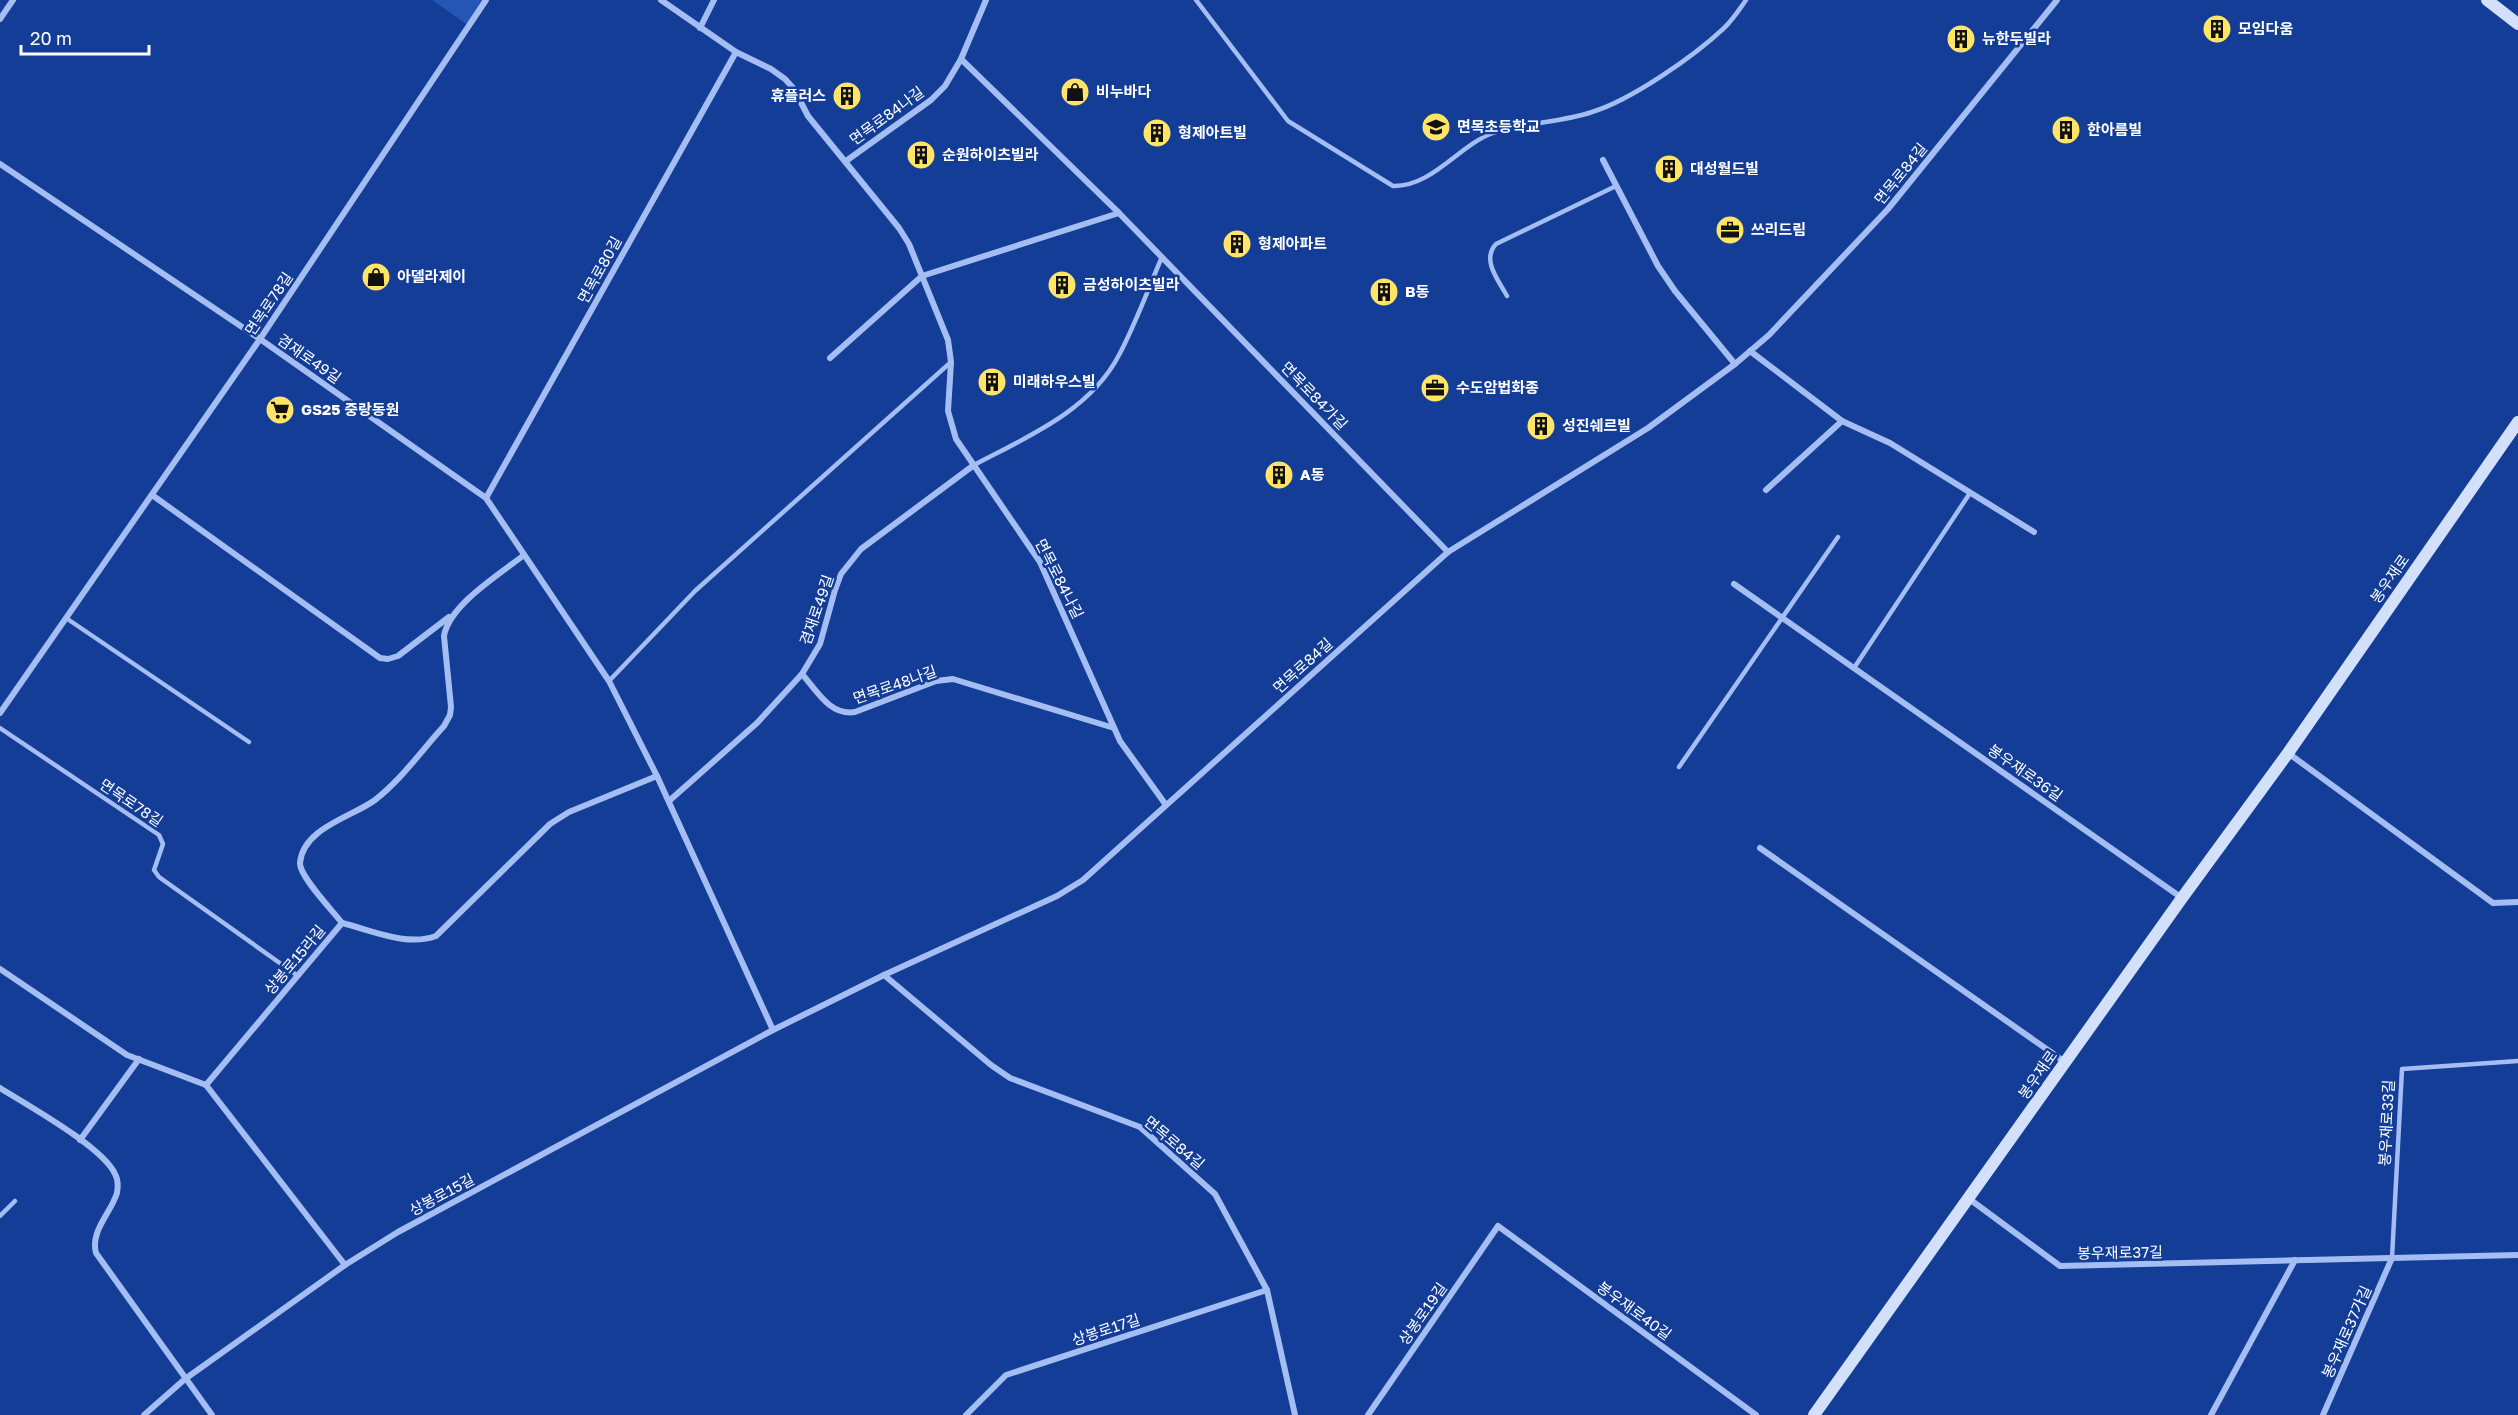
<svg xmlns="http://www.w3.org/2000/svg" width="2518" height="1415" viewBox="0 0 2518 1415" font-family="'Golos Text','Noto Sans KR',sans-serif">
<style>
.green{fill:#2656b5}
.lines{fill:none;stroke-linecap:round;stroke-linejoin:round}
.lane{stroke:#a4bef3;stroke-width:4.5}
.street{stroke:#a4bef3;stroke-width:6}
.secondary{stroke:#d3e0fc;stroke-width:12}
.labels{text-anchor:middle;stroke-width:5;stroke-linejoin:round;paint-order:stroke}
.poi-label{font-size:15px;font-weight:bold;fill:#fff;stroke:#133d96;text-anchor:start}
.street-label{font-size:15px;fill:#fff;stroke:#133d96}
</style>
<rect width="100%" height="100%" fill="#133d96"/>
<polygon class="green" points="432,0 486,0 469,26"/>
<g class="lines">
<g class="lane">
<path d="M1196,0L1288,121L1393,186C1432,187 1459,145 1493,133C1525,122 1560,123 1592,112C1631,100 1693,57 1723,29C1732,21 1739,10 1746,0"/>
<path d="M1507,296C1499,281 1481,260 1496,244L1616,186"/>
<path d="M974,465C1027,437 1090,411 1119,355C1136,323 1148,289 1162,257"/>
<polyline points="66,618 249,742"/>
<polyline points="1854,668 1970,493"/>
<polyline points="609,681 695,591 951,362"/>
<polyline points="0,728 159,835 163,844 154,870 159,877 298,976"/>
<polyline points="1679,767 1838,537"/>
<polyline points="0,1216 15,1201"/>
<polyline points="2392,1258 2402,1069 2518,1061"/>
</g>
<g class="street">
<polyline points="661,0 736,52 771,69 785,79 794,89 808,116 899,228 909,244 948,340 951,362 948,411 956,439 1040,562 1120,741 1166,805"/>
<polyline points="986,0 961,59 1119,213 1448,552"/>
<polyline points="0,19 13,0"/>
<polyline points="700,28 714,0"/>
<polyline points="1603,160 1658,266 1675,291 1735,364"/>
<polyline points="846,161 931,100 945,86 961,59"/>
<polyline points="0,164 260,339 486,498 609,681 657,776 773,1030"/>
<polyline points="1750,351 1842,421 1766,490"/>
<polyline points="830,358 922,276 1119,213"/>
<polyline points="1842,421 1890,443 2034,532"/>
<polyline points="152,495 380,658 388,659 398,656 449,617"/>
<polyline points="486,498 736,52"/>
<polyline points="1734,584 2182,898"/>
<path d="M802,674C817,691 830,716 855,712L936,681L953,679L1114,728"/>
<polyline points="0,713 260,339 486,0"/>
<polyline points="2288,753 2493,903 2518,902"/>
<polyline points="669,801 757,723 802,674 820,644 835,590 841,574 861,549 974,465"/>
<polyline points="1760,848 2065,1062"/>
<path d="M342,923C333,911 299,876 300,863C303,828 352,817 375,800C401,780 422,750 444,726L450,715L451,707L444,636C449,605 500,574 524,555"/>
<polyline points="0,969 127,1055 206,1085"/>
<polyline points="884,975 991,1065 1010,1078 1140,1127 1215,1194 1267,1290 1295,1415"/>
<path d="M206,1085L342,923C371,930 407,947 436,936L550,824L569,812L657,776"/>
<polyline points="206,1085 345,1265"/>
<path d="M0,1088C27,1105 103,1147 115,1174C118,1179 118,1187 117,1193C111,1213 90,1231 96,1253L212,1415"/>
<polyline points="80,1140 139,1059"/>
<polyline points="1968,1198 2060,1266 2518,1255"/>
<polyline points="144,1415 185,1379 345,1265 398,1232 773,1030 884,975 1057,896 1083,880 1448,552 1648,428 1735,364 1769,335 1888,209 2057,0"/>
<polyline points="966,1415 1006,1375 1267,1290"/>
<polyline points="1368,1415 1498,1226 1756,1415"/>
<polyline points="2211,1415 2295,1260"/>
<polyline points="2323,1415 2392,1258"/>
</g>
<g class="secondary">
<polyline points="2487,0 2518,24"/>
<polyline points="1814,1415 2182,898 2288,753 2518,422"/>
</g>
</g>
<defs>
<g id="building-disc" transform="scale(1.5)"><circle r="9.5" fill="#ffe465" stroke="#133d96"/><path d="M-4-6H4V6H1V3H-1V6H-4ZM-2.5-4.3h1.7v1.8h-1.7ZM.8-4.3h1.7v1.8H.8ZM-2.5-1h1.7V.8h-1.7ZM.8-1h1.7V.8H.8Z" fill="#111"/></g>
<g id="shop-disc" transform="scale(1.5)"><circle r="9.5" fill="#ffe465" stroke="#133d96"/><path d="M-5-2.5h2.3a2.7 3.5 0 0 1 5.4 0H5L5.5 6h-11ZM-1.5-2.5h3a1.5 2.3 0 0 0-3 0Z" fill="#111"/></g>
<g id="school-disc" transform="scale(1.5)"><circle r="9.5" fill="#ffe465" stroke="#133d96"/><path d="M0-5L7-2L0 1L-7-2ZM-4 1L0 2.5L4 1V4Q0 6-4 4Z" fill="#111"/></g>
<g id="office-disc" transform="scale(1.5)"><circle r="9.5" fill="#ffe465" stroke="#133d96"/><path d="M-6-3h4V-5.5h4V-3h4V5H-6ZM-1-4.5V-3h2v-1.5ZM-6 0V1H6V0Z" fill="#111"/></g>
<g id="supermarket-disc" transform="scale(1.5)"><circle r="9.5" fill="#ffe465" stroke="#133d96"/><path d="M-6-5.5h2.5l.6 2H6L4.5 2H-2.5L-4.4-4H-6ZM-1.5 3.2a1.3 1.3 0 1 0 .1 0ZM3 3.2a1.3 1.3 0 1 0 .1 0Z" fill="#111"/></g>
</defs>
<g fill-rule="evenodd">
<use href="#building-disc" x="2217" y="29"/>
<use href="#building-disc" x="1961" y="39"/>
<use href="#shop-disc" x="1075" y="92"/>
<use href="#building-disc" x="847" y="96"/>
<use href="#school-disc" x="1436" y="127"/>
<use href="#building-disc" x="2066" y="130"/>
<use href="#building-disc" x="1157" y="133"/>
<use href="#building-disc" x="921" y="155"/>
<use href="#building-disc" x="1669" y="169"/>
<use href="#office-disc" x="1730" y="230"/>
<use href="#building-disc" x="1237" y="244"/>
<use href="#shop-disc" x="376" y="277"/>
<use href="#building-disc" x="1062" y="285"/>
<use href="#building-disc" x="1384" y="292"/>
<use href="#building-disc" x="992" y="382"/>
<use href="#office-disc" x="1435" y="388"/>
<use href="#supermarket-disc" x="280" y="410"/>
<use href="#building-disc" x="1541" y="426"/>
<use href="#building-disc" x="1279" y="475"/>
</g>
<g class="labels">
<g class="poi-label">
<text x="2238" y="34">모임다움</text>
<text x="1982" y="44">뉴한두빌라</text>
<text x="1096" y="97">비누바다</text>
<text x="826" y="101" text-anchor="end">휴플러스</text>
<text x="1457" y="132">면목초등학교</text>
<text x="2087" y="135">한아름빌</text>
<text x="1178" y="138">형제아트빌</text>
<text x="942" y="160">순원하이츠빌라</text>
<text x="1690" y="174">대성월드빌</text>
<text x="1751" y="235">쓰리드림</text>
<text x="1258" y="249">형제아파트</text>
<text x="397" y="282">아델라제이</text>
<text x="1083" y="290">금성하이츠빌라</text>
<text x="1405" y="297">B동</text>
<text x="1013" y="387">미래하우스빌</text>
<text x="1456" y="393">수도암법화종</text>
<text x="301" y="415">GS25 중랑동원</text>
<text x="1562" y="431">성진쉐르빌</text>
<text x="1300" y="480">A동</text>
</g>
<g class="street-label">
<text transform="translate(887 116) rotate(-36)" y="5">면목로84나길</text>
<text transform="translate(1901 174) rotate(-51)" y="5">면목로84길</text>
<text transform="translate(600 270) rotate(-61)" y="5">면목로80길</text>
<text transform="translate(269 304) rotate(-56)" y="5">면목로78길</text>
<text transform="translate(309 359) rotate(35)" y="5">겸재로49길</text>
<text transform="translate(1314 396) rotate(46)" y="5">면목로84가길</text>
<text transform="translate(1059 579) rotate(63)" y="5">면목로84나길</text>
<text transform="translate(2390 579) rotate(-55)" y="5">봉우재로</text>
<text transform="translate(817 610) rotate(-71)" y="5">겸재로49길</text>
<text transform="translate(1303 666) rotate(-42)" y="5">면목로84길</text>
<text transform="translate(895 685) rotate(-19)" y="5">면목로48나길</text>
<text transform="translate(2025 773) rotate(35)" y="5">봉우재로36길</text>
<text transform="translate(131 803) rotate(34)" y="5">면목로78길</text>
<text transform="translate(295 960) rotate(-50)" y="5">상봉로15라길</text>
<text transform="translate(2038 1075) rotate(-55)" y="5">봉우재로</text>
<text transform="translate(2387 1123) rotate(-87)" y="5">봉우재로33길</text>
<text transform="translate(1174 1143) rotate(40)" y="5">면목로84길</text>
<text transform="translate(442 1195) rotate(-28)" y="5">상봉로15길</text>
<text transform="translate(2120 1253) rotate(-1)" y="5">봉우재로37길</text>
<text transform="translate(1634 1311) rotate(36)" y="5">봉우재로40길</text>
<text transform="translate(1423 1314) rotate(-55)" y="5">상봉로19길</text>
<text transform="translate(1106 1330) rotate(-18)" y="5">상봉로17길</text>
<text transform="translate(2347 1332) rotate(-66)" y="5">봉우재로37가길</text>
</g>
</g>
<path d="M21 45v9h128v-9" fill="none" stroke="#ffffff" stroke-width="3"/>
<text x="30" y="45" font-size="18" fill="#ffffff" stroke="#133d96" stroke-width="4.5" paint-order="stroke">20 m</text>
</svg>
